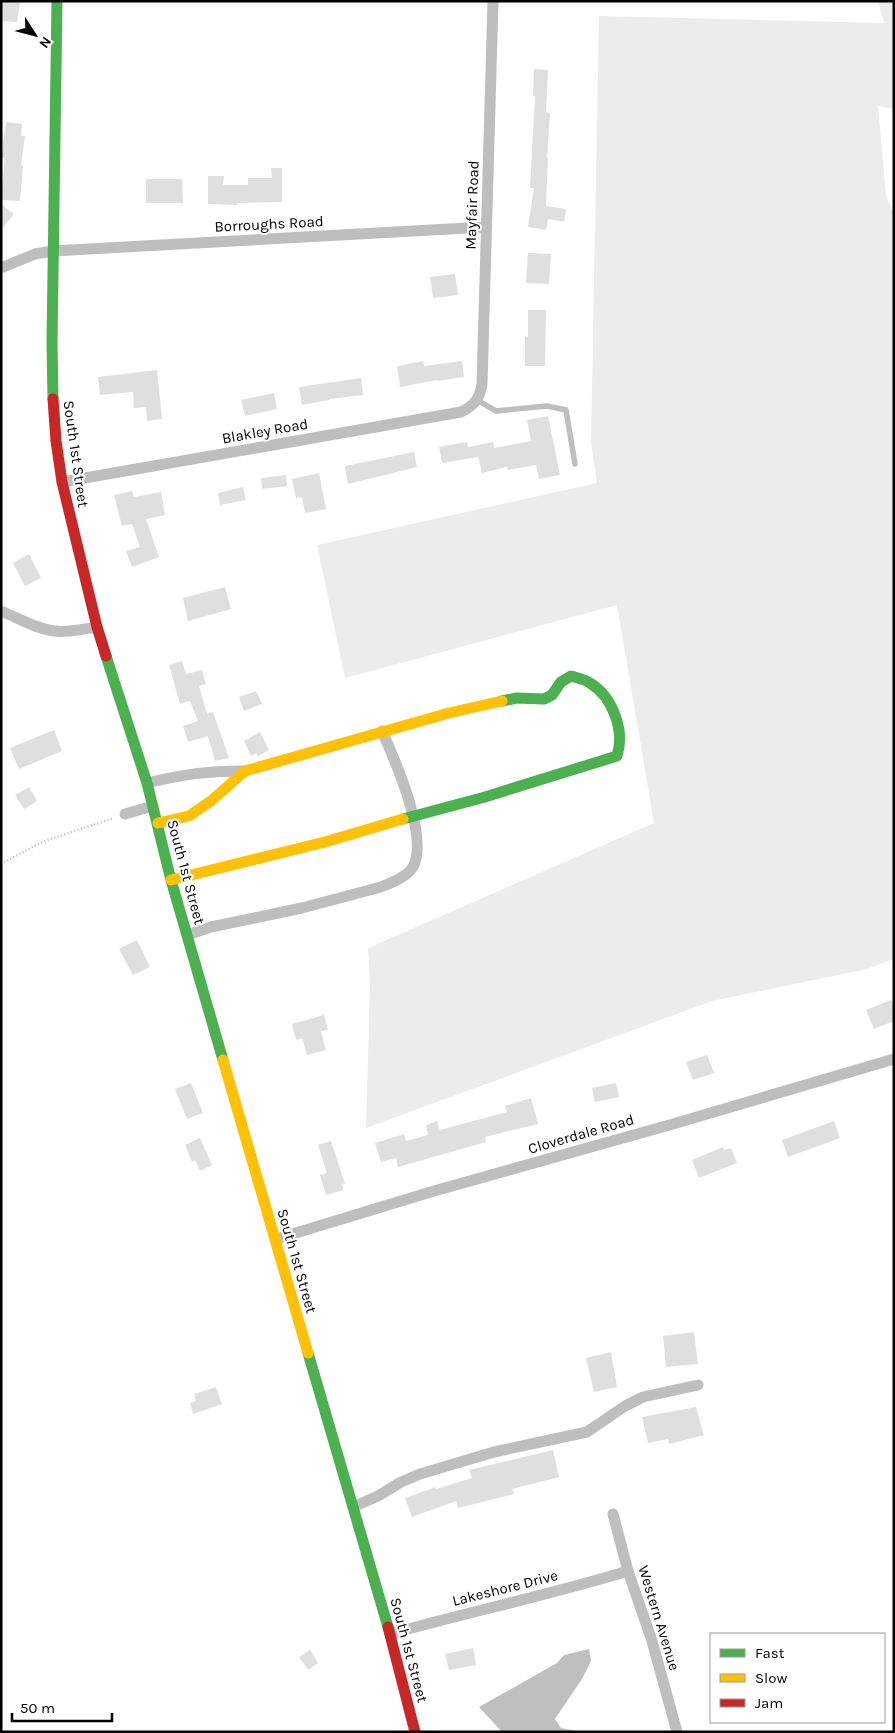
<svg xmlns="http://www.w3.org/2000/svg" width="895" height="1733" viewBox="0 0 895 1733" font-family="Karla,sans-serif">
<style>
.green{fill:#ececec}
.water{fill:#bfbfbf}
.building{fill:#dfdfdf}
.lines{fill:none;stroke-linecap:round;stroke-linejoin:round}
.path{stroke:#b9b9b9;stroke-width:2.5;stroke-dasharray:1 2.5;stroke-linecap:butt}
.lane{stroke:#bebebe;stroke-width:5.5}
.street{stroke:#bebebe;stroke-width:11}
.fast{stroke:#4caf50;stroke-width:11}
.slow{stroke:#ffc107;stroke-width:11}
.jam{stroke:#c62828;stroke-width:11}
.labels{text-anchor:middle;stroke-width:4;stroke-linejoin:round;paint-order:stroke}
.street-label{font-size:15px;fill:#000;stroke:#fff}
</style>
<rect width="100%" height="100%" fill="#fff"/>
<polygon class="green" points="878,1 894,1 894,109 878,106 886,196 894,214 894,959 867,969 712,1001 366,1128 370,985 368,948 654,823 617,605 345,678 317,545 597,483 591,441 599,16 884,23"/>
<polygon class="water" points="589,1649 591,1661 582,1679 555,1719 561,1728 572,1730 574,1732 502,1732 479,1707 557,1663 564,1655"/>
<g class="building">
<polygon points="1,1 20,2 17,22 1,21"/>
<polygon points="534,69 548,70 546,112 550,113 547,158 548,158 546,206 566,209 564,222 548,219 546,230 528,227 534,188 530,188 535,96 533,96"/>
<polygon points="6,122 22,124 21,136 25,136 21,165 23,165 20,201 1,200 5,158 1,158"/>
<polygon points="271,168 282,168 282,202 237,203 237,205 208,204 208,176 224,176 223,185 248,185 248,178 272,178"/>
<polygon points="146,179 182,179 183,203 146,203"/>
<polygon points="1,204 14,214 1,230"/>
<polygon points="528,253 551,254 549,284 526,283"/>
<polygon points="455,274 458,295 433,298 430,277"/>
<polygon points="528,310 546,310 545,366 525,366 525,336 528,337"/>
<polygon points="423,361 424,366 462,361 464,377 437,381 437,380 400,387 397,366"/>
<polygon points="157,370 162,419 147,421 146,407 134,408 133,392 100,395 98,377"/>
<polygon points="361,378 363,395 329,399 329,400 302,405 299,387"/>
<polygon points="274,393 277,409 245,416 241,400"/>
<polygon points="548,416 560,475 539,479 536,465 508,470 507,467 482,473 478,457 442,463 439,447 467,442 468,447 493,442 494,448 531,441 527,420"/>
<polygon points="414,452 417,467 348,484 345,466"/>
<polygon points="319,473 326,509 305,513 302,497 296,498 292,479"/>
<polygon points="286,475 287,486 262,489 261,478"/>
<polygon points="243,487 246,500 220,505 218,493"/>
<polygon points="132,491 134,497 161,492 165,515 146,519 159,557 132,567 126,551 140,547 132,524 122,526 114,495"/>
<polygon points="29,554 41,578 25,586 13,563"/>
<polygon points="225,587 231,609 188,621 183,598"/>
<polygon points="182,661 186,674 202,670 206,684 199,686 207,714 213,712 229,758 215,761 208,736 188,742 183,726 198,721 190,701 180,704 169,665"/>
<polygon points="256,691 262,704 244,711 239,697"/>
<polygon points="54,730 62,751 19,769 10,748"/>
<polygon points="260,732 269,750 258,756 256,753 251,756 244,741"/>
<polygon points="29,787 37,801 24,809 15,795"/>
<polygon points="137,940 150,967 133,975 119,949"/>
<polygon points="891,1000 894,1006 894,1021 874,1029 866,1010"/>
<polygon points="324,1015 328,1030 321,1031 326,1050 307,1055 302,1038 296,1040 292,1024"/>
<polygon points="707,1055 714,1073 693,1080 686,1062"/>
<polygon points="191,1083 203,1113 187,1119 175,1089"/>
<polygon points="616,1083 619,1097 595,1102 592,1088"/>
<polygon points="531,1098 538,1124 485,1137 486,1142 398,1167 396,1158 381,1162 375,1143 404,1134 406,1141 428,1135 426,1125 437,1121 440,1130 507,1112 505,1106"/>
<polygon points="834,1121 840,1138 788,1157 782,1140"/>
<polygon points="200,1138 212,1165 200,1171 195,1160 192,1162 185,1145"/>
<polygon points="331,1141 345,1184 342,1184 343,1190 326,1195 320,1175 327,1173 318,1145"/>
<polygon points="723,1147 724,1150 731,1148 737,1163 699,1178 692,1160"/>
<polygon points="694,1332 698,1364 666,1367 663,1336"/>
<polygon points="611,1352 617,1387 594,1392 586,1358"/>
<polygon points="216,1387 222,1404 193,1414 190,1403 196,1401 194,1394"/>
<polygon points="696,1407 704,1435 669,1444 668,1439 648,1443 642,1417"/>
<polygon points="553,1450 559,1477 512,1489 514,1494 458,1508 456,1501 412,1517 405,1498 436,1487 436,1489 472,1478 469,1470"/>
<polygon points="473,1648 476,1665 449,1670 445,1654"/>
<polygon points="310,1650 318,1663 308,1670 299,1657"/>
</g>
<g class="lines">
<polyline class="path" points="1,864 42,842 114,818"/>
<polyline class="lane" points="477,400 496,411 547,406 566,410 575,464"/>
<g class="street">
<polyline points="1,268 35,254 53,251 486,227"/>
<path d="M62,482L461,412C474,406 480,398 482,384L493,1"/>
<path d="M1,611C18,618 36,629 54,631C68,633 83,629 97,627"/>
<path d="M147,783C181,775 210,770 245,771"/>
<polyline points="125,814 153,806"/>
<path d="M187,935L211,927L302,908L381,887C391,883 407,877 413,867C429,837 395,760 382,731"/>
<polyline points="276,1239 434,1191 673,1124 894,1059"/>
<polyline points="353,1507 378,1496 401,1482 420,1474 494,1452 587,1432 625,1406 643,1397 698,1385"/>
<polyline points="613,1514 628,1571 652,1641 677,1732"/>
<path d="M390,1634C469,1612 549,1595 628,1571"/>
</g>
<g class="fast">
<polyline points="53,399 52,342 57,1"/>
<polyline points="106,656 147,783 171,880 223,1060"/>
<path d="M403,819L485,797L617,756C625,731 613,697 590,683C584,679 577,678 571,676L561,682L552,695L544,699L517,698L502,701"/>
<polyline points="308,1353 388,1627"/>
</g>
<g class="slow">
<polyline points="158,823 189,816 211,801 245,771 449,713 502,701"/>
<polyline points="171,880 325,842 403,819"/>
<polyline points="223,1060 308,1353"/>
</g>
<g class="jam">
<polyline points="53,399 56,441 62,482 97,627 106,656"/>
<polyline points="388,1627 415,1732"/>
</g>
</g>
<g class="labels">
<g class="street-label">
<text transform="translate(472 205) rotate(-88)" y="5">Mayfair Road</text>
<text transform="translate(269 224) rotate(-3)" y="5">Borroughs Road</text>
<text transform="translate(265 431) rotate(-10)" y="5">Blakley Road</text>
<text transform="translate(76 454) rotate(82)" y="5">South 1st Street</text>
<text transform="translate(186 872) rotate(75)" y="5">South 1st Street</text>
<text transform="translate(581 1134) rotate(-16)" y="5">Cloverdale Road</text>
<text transform="translate(297 1261) rotate(74)" y="5">South 1st Street</text>
<text transform="translate(505 1588) rotate(-14)" y="5">Lakeshore Drive</text>
<text transform="translate(659 1618) rotate(73)" y="5">Western Avenue</text>
<text transform="translate(409 1650) rotate(75)" y="5">South 1st Street</text>
</g>
</g>
<rect width="895" height="1733" fill="none" stroke="#000000" stroke-width="5"/>
<rect x="710" y="1633" width="175" height="90" fill="#ffffff" stroke="#999999"/>
<rect x="720" y="1649" width="25" height="8" fill="#4caf50" stroke="#999999"/>
<text x="755" y="1658" font-size="15" fill="#000000">Fast</text>
<rect x="720" y="1674" width="25" height="8" fill="#ffc107" stroke="#999999"/>
<text x="755" y="1683" font-size="15" fill="#000000">Slow</text>
<rect x="720" y="1699" width="25" height="8" fill="#c62828" stroke="#999999"/>
<text x="755" y="1708" font-size="15" fill="#000000">Jam</text>
<g transform="translate(35 35) rotate(126)" stroke="#ffffff" stroke-width="4" paint-order="stroke">
<path d="M0-4L9 19L0 12L-9 19Z" fill="#000000"/>
<text y="-8" font-size="14" font-weight="bold" text-anchor="middle" fill="#000000">N</text>
</g>
<path d="M12 1713v8h100v-8" fill="none" stroke="#000000" stroke-width="2.5"/>
<text x="20" y="1713" font-size="15" fill="#000000" stroke="#ffffff" stroke-width="4" paint-order="stroke">50 m</text>
</svg>
